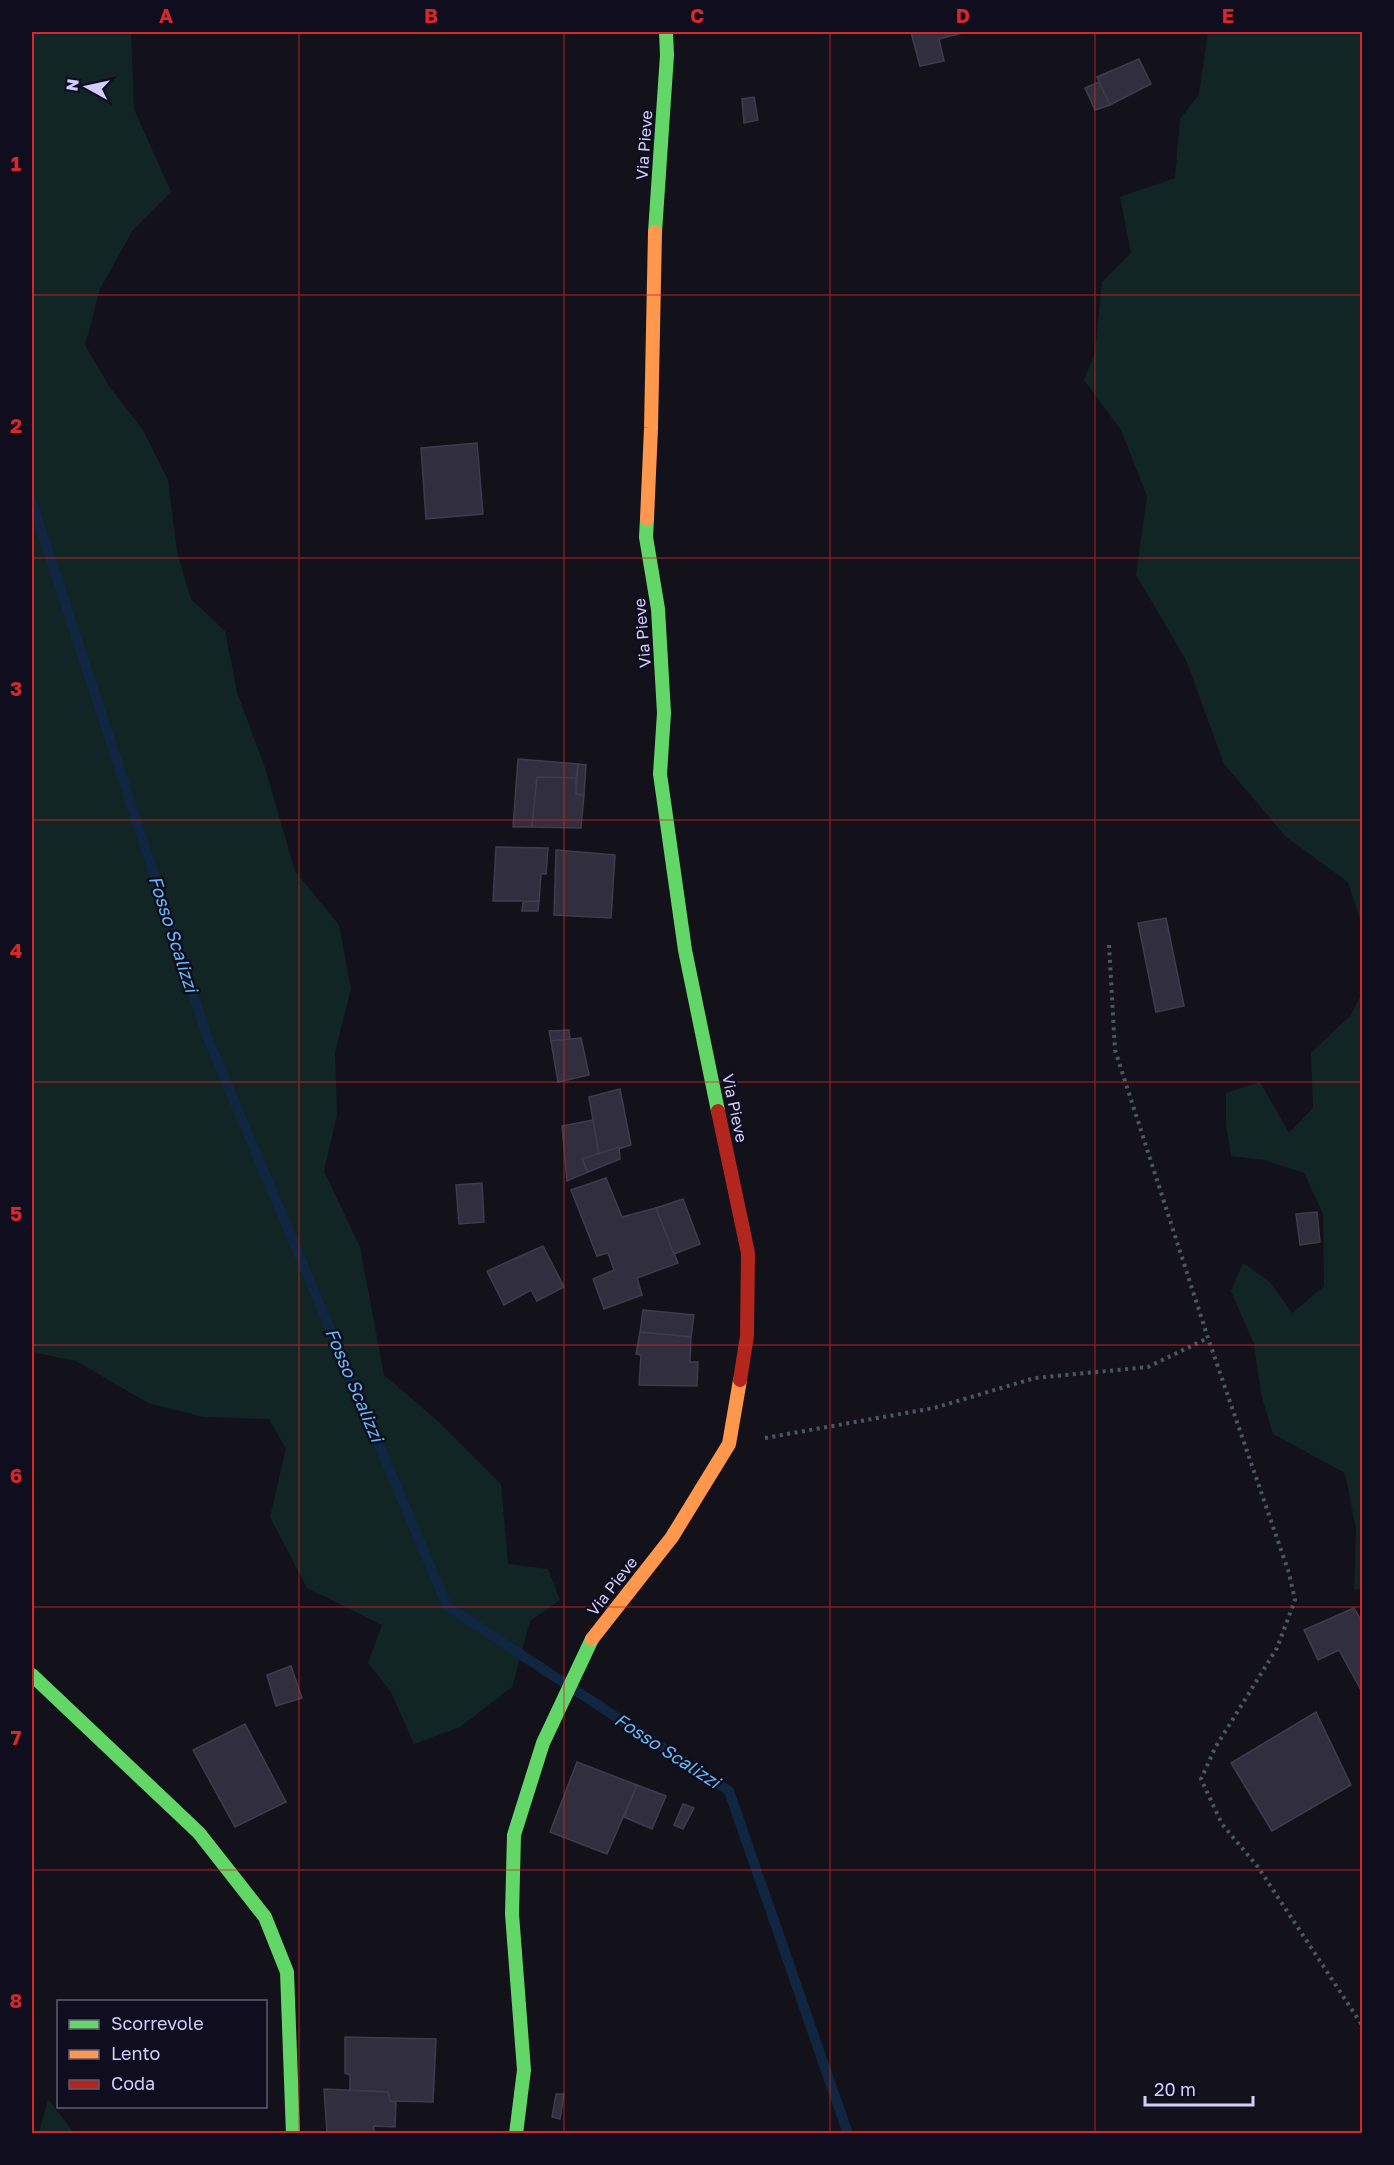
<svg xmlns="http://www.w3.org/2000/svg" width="1394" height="2165" viewBox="0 0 1394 2165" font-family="'Golos Text',sans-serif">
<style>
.green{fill:#112524}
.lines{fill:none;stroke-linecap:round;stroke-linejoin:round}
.stream{stroke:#112640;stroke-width:10}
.building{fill:#312f3d;stroke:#3e3c4d;stroke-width:1.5}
.path{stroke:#495761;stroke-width:4;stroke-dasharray:3 4.5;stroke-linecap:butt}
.fast{stroke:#63d668;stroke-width:14}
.slow{stroke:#ff974d;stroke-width:14}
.jam{stroke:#b3261e;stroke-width:14}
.grid{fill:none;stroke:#d62828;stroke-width:1.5;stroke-opacity:0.55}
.labels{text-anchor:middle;stroke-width:5;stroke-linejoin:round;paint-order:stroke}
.street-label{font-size:16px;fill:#d1cefc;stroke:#100e1e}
.water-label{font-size:18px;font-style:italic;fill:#64baf4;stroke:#100e1e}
.neatline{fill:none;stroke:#d62828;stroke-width:2}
.grid-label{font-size:20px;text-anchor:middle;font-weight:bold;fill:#d62828}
</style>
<rect width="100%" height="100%" fill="#13121a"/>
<g class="green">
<polygon points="32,32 131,32 134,109 171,192 133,230 100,289 85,345 109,386 143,430 168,480 177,552 191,599 225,631 237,692 265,768 295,871 339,925 351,988 335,1053 337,1115 324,1171 360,1247 384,1375 439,1422 501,1484 508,1564 548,1569 560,1600 530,1621 512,1687 460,1727 414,1744 391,1692 368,1663 382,1625 307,1588 270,1517 286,1449 269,1419 203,1417 148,1403 76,1361 32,1352"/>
<polygon points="1208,32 1362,32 1362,926 1348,882 1286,837 1224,764 1186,660 1136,575 1147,496 1121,430 1084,380 1095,353 1102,282 1131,253 1120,197 1175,178 1180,119 1199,94"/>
<polygon points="1362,993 1362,1589 1354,1590 1356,1529 1345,1473 1273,1434 1261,1394 1254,1344 1231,1291 1243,1263 1270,1282 1292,1313 1324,1286 1323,1214 1304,1173 1264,1160 1231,1156 1226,1125 1226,1093 1260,1082 1289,1133 1313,1108 1311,1053 1351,1015"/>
<polygon points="48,2099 74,2133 39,2133"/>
</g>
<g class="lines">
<polyline class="stream" points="32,502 208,1039 447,1606 729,1791 848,2134"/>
</g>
<g class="building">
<polygon points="911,32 961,32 962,33 939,39 944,61 920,66"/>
<polygon points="1139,59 1151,84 1110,105 1097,77"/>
<polygon points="1099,82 1110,105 1095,110 1085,88"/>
<polygon points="754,97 758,120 744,123 742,99"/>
<polygon points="477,443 483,514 426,519 421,448"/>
<polygon points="518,759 578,764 576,778 537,777 532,827 513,827"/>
<polygon points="578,764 586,765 584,795 576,794"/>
<polygon points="537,777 576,778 576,794 584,795 581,828 532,827"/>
<polygon points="496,847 548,848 546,874 541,874 539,901 493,901"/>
<polygon points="556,850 615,855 611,918 554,915"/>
<polygon points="539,901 538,911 522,911 523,902"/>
<polygon points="1166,918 1184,1006 1156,1012 1138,923"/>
<polygon points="569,1030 570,1039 551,1041 549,1031"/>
<polygon points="581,1038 589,1075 558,1082 551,1041"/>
<polygon points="620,1089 631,1145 599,1155 589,1097"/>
<polygon points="593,1120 599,1155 582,1159 588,1172 567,1181 562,1126"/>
<polygon points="619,1147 620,1159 588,1172 582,1159"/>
<polygon points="606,1178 622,1217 656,1208 678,1263 637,1278 642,1295 604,1309 593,1279 614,1270 608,1253 597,1256 571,1190"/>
<polygon points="482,1183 484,1222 459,1224 456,1185"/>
<polygon points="683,1199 700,1244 674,1254 656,1208"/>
<polygon points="1317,1212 1320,1242 1300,1245 1296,1214"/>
<polygon points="543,1246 564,1287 537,1301 531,1290 504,1305 487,1271"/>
<polygon points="643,1310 694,1315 691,1337 640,1332"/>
<polygon points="640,1332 691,1337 690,1362 698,1362 697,1386 639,1385 641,1355 636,1354"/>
<polygon points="1354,1608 1362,1622 1362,1692 1339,1650 1318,1660 1304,1630"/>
<polygon points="291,1666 302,1698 276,1706 267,1675"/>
<polygon points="1316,1712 1351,1785 1272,1831 1231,1763"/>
<polygon points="245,1724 286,1802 235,1827 193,1750"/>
<polygon points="577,1762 637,1785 607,1854 550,1832"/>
<polygon points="637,1785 666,1796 652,1829 624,1817"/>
<polygon points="683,1804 694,1808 683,1829 674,1825"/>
<polygon points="345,2037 436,2039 433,2102 390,2101 388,2092 350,2090 350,2075 345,2073"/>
<polygon points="324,2089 388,2092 390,2101 396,2102 395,2127 374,2126 374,2134 327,2133"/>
<polygon points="556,2094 564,2094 560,2119 552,2117"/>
</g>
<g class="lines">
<g class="path">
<polyline points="1109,945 1115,1050 1208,1338 1289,1573 1295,1600 1277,1648 1215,1748 1201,1779 1222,1824 1258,1867 1362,2025"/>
<polyline points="765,1438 934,1408 1035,1378 1148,1367 1208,1338"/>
</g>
<g class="fast">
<polyline points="655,232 667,55 666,32"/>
<polyline points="647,519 646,537 658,609 664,713 660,774 685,950 718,1111"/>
<polyline points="32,1675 199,1833 265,1917 287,1972 293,2134"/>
<polyline points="516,2134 524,2070 512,1914 514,1835 543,1743 592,1639"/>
</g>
<g class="slow">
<polyline points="647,519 651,428 655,232"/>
<polyline points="592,1639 672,1537 729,1444 740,1380"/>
</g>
<polyline class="jam" points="718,1111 748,1253 747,1336 740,1380"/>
</g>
<path class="grid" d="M299,32V2134M564,32V2134M830,32V2134M1095,32V2134M32,295H1362M32,558H1362M32,820H1362M32,1082H1362M32,1345H1362M32,1607H1362M32,1870H1362"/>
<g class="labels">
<g class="street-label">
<text transform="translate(644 145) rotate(-86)" y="6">Via Pieve</text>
<text transform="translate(642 633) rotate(-95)" y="6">Via Pieve</text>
<text transform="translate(735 1108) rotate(78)" y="6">Via Pieve</text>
<text transform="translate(612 1586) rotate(-52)" y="6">Via Pieve</text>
</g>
<g class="water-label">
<text transform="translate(173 934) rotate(72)" y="6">Fosso Scalizzi</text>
<text transform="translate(354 1385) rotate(67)" y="6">Fosso Scalizzi</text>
<text transform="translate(667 1751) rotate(33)" y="6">Fosso Scalizzi</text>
</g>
</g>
<rect width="1394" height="2165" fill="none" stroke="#100e1e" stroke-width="66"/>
<rect x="57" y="2000" width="210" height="108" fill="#100e1e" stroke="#5d5b77" stroke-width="1.5"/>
<rect x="69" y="2020" width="30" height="9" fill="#63d668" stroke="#5d5b77" stroke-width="1.5"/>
<text x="111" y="2030" font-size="18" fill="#d1cefc">Scorrevole</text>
<rect x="69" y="2050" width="30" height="9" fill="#ff974d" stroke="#5d5b77" stroke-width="1.5"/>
<text x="111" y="2060" font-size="18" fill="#d1cefc">Lento</text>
<rect x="69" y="2080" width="30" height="9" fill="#b3261e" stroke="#5d5b77" stroke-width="1.5"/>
<text x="111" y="2090" font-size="18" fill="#d1cefc">Coda</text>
<g transform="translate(87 87) rotate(278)" stroke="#100e1e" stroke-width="4.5" paint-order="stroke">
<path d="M0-4.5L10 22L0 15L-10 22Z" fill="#d1cefc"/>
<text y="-9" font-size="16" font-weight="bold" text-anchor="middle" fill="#d1cefc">N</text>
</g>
<path d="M1145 2096v9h108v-9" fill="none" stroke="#d1cefc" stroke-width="3"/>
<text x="1154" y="2096" font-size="18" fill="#d1cefc" stroke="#100e1e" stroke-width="4.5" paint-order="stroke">20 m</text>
<rect x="33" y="33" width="1328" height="2099" class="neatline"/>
<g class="grid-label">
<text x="166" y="23">A</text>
<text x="431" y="23">B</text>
<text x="697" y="23">C</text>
<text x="963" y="23">D</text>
<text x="1228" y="23">E</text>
<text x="16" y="171">1</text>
<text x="16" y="433">2</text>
<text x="16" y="696">3</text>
<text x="16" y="958">4</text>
<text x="16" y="1221">5</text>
<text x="16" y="1483">6</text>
<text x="16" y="1745">7</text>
<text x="16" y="2008">8</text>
</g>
</svg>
